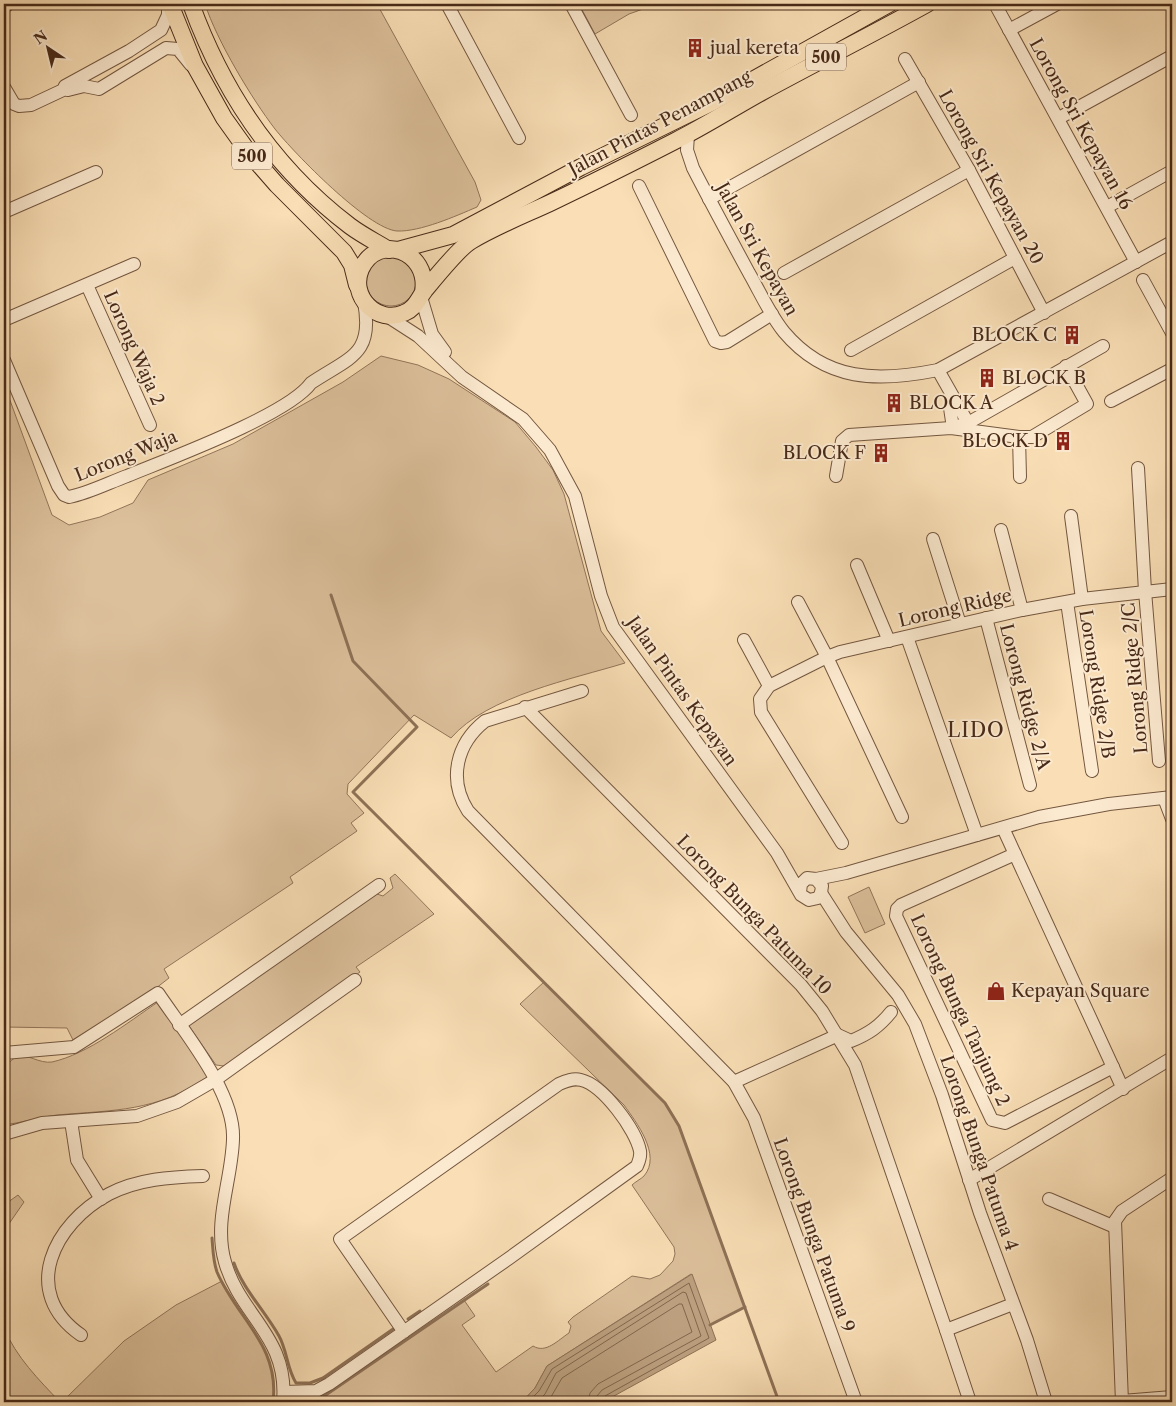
<svg xmlns="http://www.w3.org/2000/svg" width="1176" height="1406" viewBox="0 0 1176 1406" font-family="'Libre Caslon Text',serif">
<style>
.green{fill:#dcc09b;stroke:#92755a}
.water{fill:#bda180;stroke:#8e7156}
.lines{fill:none;stroke-linecap:round;stroke-linejoin:round}
.shore{stroke:#82664c;stroke-width:1}
.stream{stroke:#8e7156;stroke-width:3}
.minor-casing{stroke:#745740;stroke-width:14}
.major-casing{stroke:#482a18;stroke-width:18}
.minor{stroke:#fcead0;stroke-width:12}
.major{stroke:#fadfb6;stroke-width:16}
.labels{text-anchor:middle;stroke-width:4;stroke-linejoin:round;paint-order:stroke}
.shield{fill:#fcead0;stroke:#7e644f;stroke-width:1}
.shield-label{font-size:16px;font-weight:bold;fill:#482a18}
.poi-label{font-size:18px;fill:#482a18;stroke:#fcead0;text-anchor:start}
.street-label{font-size:18px;fill:#482a18;stroke:#fcead0}
.quarter-label{font-size:20px;letter-spacing:1px;fill:#482a18;stroke:#fcead0}
</style>
<rect width="100%" height="100%" fill="#fadfb6"/>
<filter id="stains"><feTurbulence type="fractalNoise" baseFrequency=".004" numOctaves="4"/><feColorMatrix values="0 0 0 0 .2 0 0 0 0 .09 0 0 0 0 .02 0 0 0 .5 -.17"/></filter>
<radialGradient id="worn" r=".72"><stop offset=".6" stop-color="#630" stop-opacity="0"/><stop offset="1" stop-color="#630" stop-opacity=".3"/></radialGradient>
<g class="green">
<path d="M205,4H377L475,182L481,200L477,207C456,216 420,232 397,231C368,229 294,153 275,129C252,99 217,41 205,4Z"/>
<polygon points="579,4 657,4 629,14 595,34"/>
<circle cx="391" cy="281" r="25"/>
<path d="M381,356L418,365L449,379L515,422L536,447L553,470L564,494L601,631L625,663C573,679 487,696 451,738L414,715L348,784L347,794L364,813L351,823L357,831L290,877L293,883L164,969L169,978L151,992L73,1040L67,1028L4,1027V384L52,515L69,525L100,517L133,503L148,480L233,444L343,382Z"/>
<polygon points="395,874 434,914 356,967 360,972 224,1066 216,1065 189,1026 190,1023 377,894 383,896 393,888 390,878"/>
<polygon points="869,887 885,924 865,933 848,897"/>
<path d="M544,982L665,1103L679,1126L745,1307L710,1325L691,1274L547,1366L535,1388L522,1402H297L299,1400L317,1401L464,1300L475,1316L462,1325L496,1372L533,1346C546,1354 558,1340 569,1333L571,1326L568,1322L573,1317L632,1276L650,1279L660,1275L673,1261L675,1254L674,1247L632,1185C635,1182 641,1179 644,1176C662,1155 636,1122 624,1105L520,1004Z"/>
<path d="M158,1002L208,1074L207,1077C157,1112 114,1110 57,1115C39,1117 21,1123 4,1125V1067C8,1064 14,1057 19,1056C25,1053 40,1064 52,1062C88,1054 127,1023 158,1002Z"/>
<polygon points="18,1195 24,1202 4,1231 4,1205"/>
<path d="M222,1281C244,1321 279,1352 273,1402H62L124,1341L176,1305Z"/>
<path d="M4,1328C16,1357 39,1380 60,1402H4Z"/>
</g>
<polygon class="water" points="692,1274 716,1340 603,1402 522,1402 535,1388 547,1366"/>
<g class="lines">
<g class="shore">
<polyline points="528,1402 539,1391 552,1369 689,1283 709,1338 605,1396 602,1402"/>
<polyline points="537,1402 545,1394 556,1373 683,1292 686,1293 701,1336 602,1390 597,1396 596,1402"/>
<polyline points="548,1402 562,1378 679,1304 682,1304 692,1332 598,1384 590,1393 588,1402"/>
</g>
<g class="stream">
<polyline points="331,595 353,661 417,727 353,792 665,1103 679,1126 779,1402"/>
<path d="M212,1238C213,1250 213,1261 217,1272C237,1319 280,1345 273,1402"/>
<path d="M234,1263C243,1289 265,1311 279,1336C287,1350 287,1369 296,1383H310L323,1378L396,1327"/>
<polyline points="408,1319 420,1311"/>
<polyline points="710,1325 745,1307"/>
<polyline points="297,1402 299,1400 317,1401 488,1284"/>
</g>
<g class="minor-casing">
<g id="minor">
<polyline points="447,4 519,138"/>
<polyline points="571,4 631,115"/>
<polyline points="995,4 1136,262"/>
<polyline points="4,7 9,4"/>
<polyline points="1009,30 1057,4"/>
<polyline points="905,59 969,170 1044,313"/>
<polyline points="4,87 14,104 19,106 31,105 63,90 65,86 129,51 161,30 168,15 168,4"/>
<polyline points="68,90 84,86 99,89 166,48 178,49 191,65"/>
<polyline points="1059,118 1172,56"/>
<path d="M688,135L687,150L693,168C711,203 730,238 749,273C760,292 770,315 784,332C826,382 878,382 938,370L1172,242"/>
<polyline points="639,186 715,341 721,343 727,342 772,314"/>
<polyline points="709,199 919,82"/>
<polyline points="1107,207 1172,171"/>
<polyline points="4,212 96,172"/>
<polyline points="784,273 969,170"/>
<polyline points="1143,280 1172,333"/>
<polyline points="87,285 150,425"/>
<polyline points="421,297 432,334 445,352"/>
<polyline points="387,316 418,336 462,377 523,419 550,450 575,496 601,596 613,627 777,853 801,895 809,900 818,898 821,893 822,886 816,879 807,878 801,884 800,892"/>
<polyline points="4,320 134,264"/>
<polyline points="851,350 1015,258"/>
<path d="M4,360L58,486L64,495L69,497C89,493 108,483 127,476C168,459 288,415 311,383C350,357 374,355 364,302"/>
<polyline points="938,370 968,423"/>
<polyline points="952,396 950,408 953,428"/>
<polyline points="1111,401 1172,369"/>
<polyline points="954,427 968,423 1103,346"/>
<polyline points="1019,437 1020,477"/>
<polyline points="1138,468 1145,591 1159,761"/>
<polyline points="836,476 842,441 849,435 951,428 1019,437 1032,437 1087,404 1066,366"/>
<polyline points="1071,516 1082,599"/>
<polyline points="1001,530 1022,610"/>
<polyline points="933,539 960,624"/>
<polyline points="857,565 889,641"/>
<polyline points="798,602 827,657 902,817"/>
<polyline points="1067,602 1092,771"/>
<polyline points="986,618 1030,785"/>
<polyline points="907,637 977,835"/>
<polyline points="744,640 769,686"/>
<path d="M582,691L485,721C456,744 448,780 468,811L734,1082L754,1118L856,1402"/>
<polyline points="525,707 801,985 822,1011 855,1065 946,1330 1013,1304"/>
<polyline points="1164,798 1172,819"/>
<polyline points="1003,828 1123,1089"/>
<polyline points="842,843 761,712 760,699 769,686 827,657 840,652 1022,610 1082,599 1172,589"/>
<polyline points="1015,854 901,905 897,909 896,916 992,1120 1005,1123 1113,1067"/>
<polyline points="816,879 846,873 1039,817 1109,804 1172,797"/>
<polyline points="821,893 846,932 898,995 915,1024 942,1095 980,1213 1027,1340 1046,1402"/>
<polyline points="179,1025 379,885"/>
<path d="M4,1053L74,1047L158,993C184,1032 235,1092 233,1139C232,1180 213,1221 225,1262C240,1316 289,1337 283,1402"/>
<path d="M734,1082L838,1035L851,1041C868,1034 879,1027 891,1012"/>
<polyline points="71,1121 77,1160 101,1199"/>
<polyline points="4,1134 42,1123 137,1116 177,1102 215,1080 355,980"/>
<polyline points="969,1180 1172,1058"/>
<polyline points="1049,1199 1115,1227"/>
<polyline points="946,1330 970,1402"/>
<path d="M81,1335C19,1292 54,1223 109,1194C138,1179 170,1177 203,1176"/>
<path d="M284,1392L316,1391L329,1384L508,1259L637,1166C639,1161 641,1157 640,1151C636,1130 603,1085 581,1080C573,1078 566,1081 559,1084L340,1239L404,1332"/>
<polyline points="1122,1401 1172,1397"/>
<polyline points="1122,1402 1115,1221 1122,1211 1172,1178"/>
</g>
</g>
<g class="major-casing">
<g id="major">
<polyline points="170,4 195,66 224,118 249,153 277,185 344,252 352,265 357,285"/>
<path d="M191,4C223,92 275,169 350,226C362,235 376,242 389,250"/>
<polyline points="398,250 453,235 581,167 713,102 889,4"/>
<path d="M423,292C430,251 378,232 361,269C349,296 377,325 404,313C416,308 418,299 425,290C435,278 459,248 471,241C496,226 524,215 550,203C592,183 634,162 675,141C705,126 733,108 762,92C817,62 873,34 927,4"/>
</g>
</g>
<use href="#minor" class="minor"/>
<use href="#major" class="major"/>
</g>
<defs>
<g id="building-bare" transform="scale(1.5)"><path d="M-4-6H4V6H1V3H-1V6H-4ZM-2.5-4.3h1.7v1.8h-1.7ZM.8-4.3h1.7v1.8H.8ZM-2.5-1h1.7V.8h-1.7ZM.8-1h1.7V.8H.8Z" fill="#8f2418" stroke="#fcead0" stroke-width="2.5" paint-order="stroke"/></g>
<g id="shop-bare" transform="scale(1.5)"><path d="M-5-2.5h2.3a2.7 3.5 0 0 1 5.4 0H5L5.5 6h-11ZM-1.5-2.5h3a1.5 2.3 0 0 0-3 0Z" fill="#8f2418" stroke="#fcead0" stroke-width="2.5" paint-order="stroke"/></g>
</defs>
<g fill-rule="evenodd">
<use href="#building-bare" x="695" y="48"/>
<use href="#building-bare" x="1072" y="335"/>
<use href="#building-bare" x="987" y="378"/>
<use href="#building-bare" x="894" y="403"/>
<use href="#building-bare" x="1063" y="441"/>
<use href="#building-bare" x="881" y="453"/>
<use href="#shop-bare" x="996" y="991"/>
</g>
<g class="labels">
<g class="shield">
<rect x="806" y="43.5" width="40" height="27" rx="4"/>
<rect x="232" y="142.5" width="40" height="27" rx="4"/>
</g>
<g class="shield-label">
<text x="826" y="63">500</text>
<text x="252" y="162">500</text>
</g>
<g class="poi-label">
<text x="710" y="54">jual kereta</text>
<text x="1057" y="341" text-anchor="end">BLOCK C</text>
<text x="1002" y="384">BLOCK B</text>
<text x="909" y="409">BLOCK A</text>
<text x="1048" y="447" text-anchor="end">BLOCK D</text>
<text x="866" y="459" text-anchor="end">BLOCK F</text>
<text x="1011" y="997">Kepayan Square</text>
</g>
<g class="street-label">
<text transform="translate(660 123) rotate(-28)" y="6">Jalan Pintas Penampang</text>
<text transform="translate(1081 124) rotate(61)" y="6">Lorong Sri Kepayan 16</text>
<text transform="translate(991 177) rotate(61)" y="6">Lorong Sri Kepayan 20</text>
<text transform="translate(757 249) rotate(61)" y="6">Jalan Sri Kepayan</text>
<text transform="translate(134 348) rotate(66)" y="6">Lorong Waja 2</text>
<text transform="translate(126 456) rotate(-22)" y="6">Lorong Waja</text>
<text transform="translate(955 608) rotate(-13)" y="6">Lorong Ridge</text>
<text transform="translate(1135 678) rotate(-95)" y="6">Lorong Ridge 2/C</text>
<text transform="translate(1097 684) rotate(81)" y="6">Lorong Ridge 2/B</text>
<text transform="translate(682 691) rotate(55)" y="6">Jalan Pintas Kepayan</text>
<text transform="translate(1025 697) rotate(75)" y="6">Lorong Ridge 2/A</text>
<text transform="translate(754 915) rotate(46)" y="6">Lorong Bunga Patuma 10</text>
<text transform="translate(960 1010) rotate(65)" y="6">Lorong Bunga Tanjung 2</text>
<text transform="translate(979 1153) rotate(71)" y="6">Lorong Bunga Patuma 4</text>
<text transform="translate(814 1235) rotate(70)" y="6">Lorong Bunga Patuma 9</text>
</g>
<g class="quarter-label">
<text x="976" y="737">LIDO</text>
</g>
</g>
<rect width="1176" height="1406" fill="none" stroke="#fadfb6" stroke-width="20"/>
<rect x="5" y="5" width="1166" height="1396" fill="none" stroke="#482a18" stroke-width="2.5"/>
<rect x="10" y="10" width="1156" height="1386" fill="none" stroke="#482a18"/>
<g transform="translate(48 48) rotate(325)" stroke="#fcead0" stroke-width="4" paint-order="stroke">
<path d="M0-4L9 19L0 12L-9 19Z" fill="#482a18"/>
<text y="-8" font-size="14" font-weight="bold" text-anchor="middle" fill="#482a18">N</text>
</g>
<rect width="100%" height="100%" filter="url(#stains)"/>
<rect width="100%" height="100%" fill="url(#worn)"/>
</svg>
